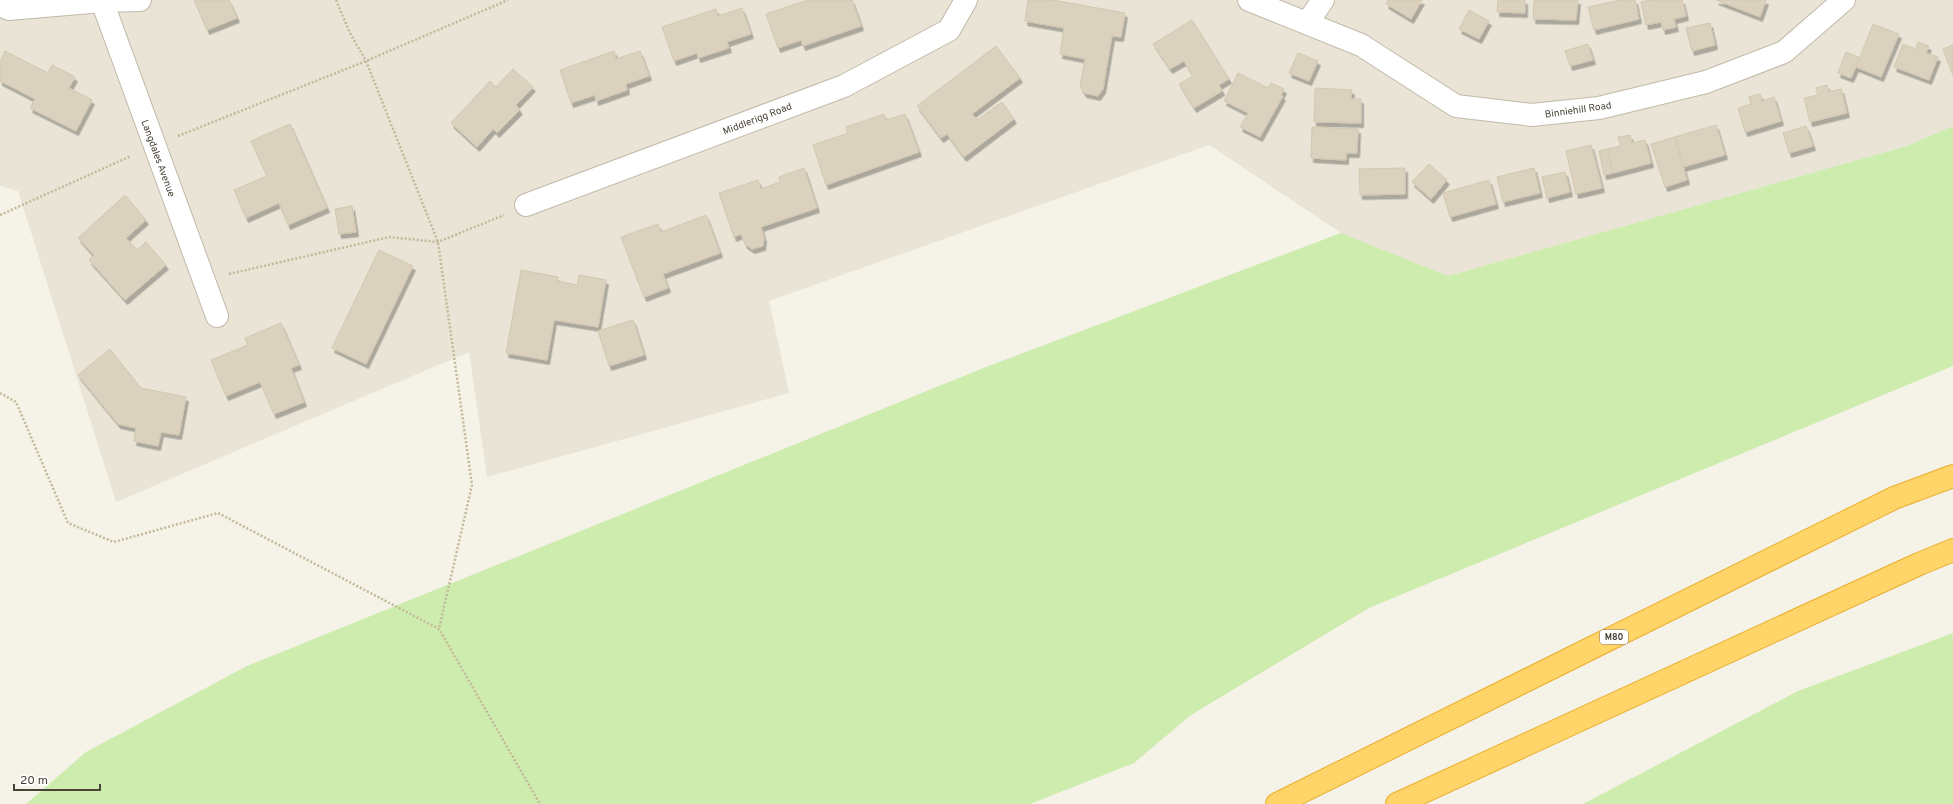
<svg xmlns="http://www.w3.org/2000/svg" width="1953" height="804" viewBox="0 0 1953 804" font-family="Overpass,sans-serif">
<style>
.residential{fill:#e9e4d6}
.green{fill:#cdecae}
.building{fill:#dbd1bf;stroke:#d3c7af;filter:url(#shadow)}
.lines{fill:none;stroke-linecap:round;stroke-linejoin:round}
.street-casing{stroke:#c1baaa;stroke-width:24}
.highway-casing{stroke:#e9ae2e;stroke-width:24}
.path{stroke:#c4b89a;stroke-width:2.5;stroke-dasharray:2 2;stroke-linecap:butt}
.street{stroke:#fff;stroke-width:22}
.highway{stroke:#ffd569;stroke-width:22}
.labels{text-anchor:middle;stroke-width:3;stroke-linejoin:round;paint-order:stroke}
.shield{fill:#fff;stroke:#807b72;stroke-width:1}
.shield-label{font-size:9px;font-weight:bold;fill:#494336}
.street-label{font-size:10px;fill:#494336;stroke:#fff}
</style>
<defs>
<filter id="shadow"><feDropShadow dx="2.5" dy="4.5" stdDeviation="0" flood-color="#0004"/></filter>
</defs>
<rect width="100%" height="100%" fill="#f5f2e8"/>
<polygon class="residential" points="0,0 1953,0 1953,126 1907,146 1448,276 1341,233 1209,145 769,301 789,393 487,477 469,352 116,502 18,191 0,186"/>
<g class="green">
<polygon points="1953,126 1953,366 1369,608 1191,715 1134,763 1030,804 26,804 86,752 247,666 986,367 1341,233 1448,276 1907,146"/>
<polygon points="1953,633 1953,804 1583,804 1798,691"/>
</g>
<g class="building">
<polygon points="194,0 229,0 237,18 207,30"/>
<polygon points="808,0 852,0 861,26 803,46 801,40 778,48 766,14"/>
<polygon points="1028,0 1053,0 1125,13 1121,37 1112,36 1103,89 1098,96 1084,93 1080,86 1085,59 1060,54 1064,28 1025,21"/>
<polygon points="1388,0 1422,0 1411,19 1386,4"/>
<polygon points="1498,0 1525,0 1525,13 1497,12"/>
<polygon points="1534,0 1578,0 1576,20 1533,19"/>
<polygon points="1620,0 1635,0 1639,19 1594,30 1588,7"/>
<polygon points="1650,0 1682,0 1686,16 1674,19 1676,27 1663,30 1661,22 1646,25 1641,2"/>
<polygon points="1716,0 1766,0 1760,17"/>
<polygon points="742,8 751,34 727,42 729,48 698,58 697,53 674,61 662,27 716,9 718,16"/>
<polygon points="1469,10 1489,21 1479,39 1459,29"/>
<polygon points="1192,20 1229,79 1219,85 1222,91 1194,108 1179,84 1193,76 1184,61 1170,69 1153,44"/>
<polygon points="1710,23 1715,45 1692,51 1686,28"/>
<polygon points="1873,24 1899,34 1881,77 1856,67"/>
<polygon points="1918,42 1929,46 1926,53 1938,57 1929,80 1894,67 1903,44 1916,49"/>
<polygon points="1588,44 1593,60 1570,66 1565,51"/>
<polygon points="1953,45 1953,72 1952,73 1943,49"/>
<polygon points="996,46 1020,78 972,114 977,120 1002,102 1014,119 964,157 947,134 941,138 917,106"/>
<polygon points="5,51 48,73 52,65 75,77 69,88 92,100 76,131 30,108 35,99 0,81 0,62"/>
<polygon points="614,51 616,59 640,51 649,76 626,84 627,90 596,101 595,95 571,103 560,70"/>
<polygon points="1846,52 1860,58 1851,78 1838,73"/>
<polygon points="1298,53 1318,61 1309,81 1289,73"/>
<polygon points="513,69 533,87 516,105 520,110 497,133 493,129 477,147 451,123 490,81 496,87"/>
<polygon points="1238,73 1268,88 1271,83 1284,89 1281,95 1283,96 1260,137 1240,127 1248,113 1224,101"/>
<polygon points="1827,85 1829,92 1841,89 1847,113 1810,122 1804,98 1818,95 1816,88"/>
<polygon points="1315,88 1352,90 1351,99 1361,99 1361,123 1314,122"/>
<polygon points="1760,94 1762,101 1774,97 1781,121 1745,132 1738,108 1751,104 1749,97"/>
<polygon points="884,114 886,120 905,114 919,152 826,185 813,145 848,133 846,127"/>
<polygon points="290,124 327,208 288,225 279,203 246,218 234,190 267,176 251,141"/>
<polygon points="1716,125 1725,155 1683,167 1675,137"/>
<polygon points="1806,126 1813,146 1789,153 1783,133"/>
<polygon points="1312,127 1358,129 1357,153 1346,153 1346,160 1311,158"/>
<polygon points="1630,135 1632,143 1645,140 1651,163 1613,173 1608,149 1621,146 1618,137"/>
<polygon points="1675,137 1687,180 1665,187 1651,144"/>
<polygon points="1591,145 1602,188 1576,194 1566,151"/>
<polygon points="1608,149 1613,173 1604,175 1599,151"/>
<polygon points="1429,164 1447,180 1431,199 1412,182"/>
<polygon points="804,168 817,208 761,227 764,238 763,246 752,249 745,244 741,234 734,237 719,193 758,180 761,189 780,182 779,177"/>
<polygon points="1405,168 1405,194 1360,195 1359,169"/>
<polygon points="1534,168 1540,193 1503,202 1497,177"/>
<polygon points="1565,172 1570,192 1547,198 1542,177"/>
<polygon points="1489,180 1496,204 1450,217 1443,193"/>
<polygon points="125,195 146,220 126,238 137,250 146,242 166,265 125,300 89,260 94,255 78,238"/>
<polygon points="352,206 356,232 339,234 335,209"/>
<polygon points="706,215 720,253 663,274 668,288 644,297 621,237 658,224 661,232"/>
<polygon points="379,250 413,266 366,364 332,348"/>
<polygon points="521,270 558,277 557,281 577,285 579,275 606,280 598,327 554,320 547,360 506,353"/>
<polygon points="633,320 644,355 609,366 598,331"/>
<polygon points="281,323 299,365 291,368 304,402 274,414 260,382 226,396 211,360 248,345 245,338"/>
<polygon points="110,349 141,388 186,397 179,435 161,432 158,446 134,441 136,428 118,424 78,375"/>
</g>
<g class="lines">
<g class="street-casing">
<g id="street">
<polyline points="1249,0 1361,45 1456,106 1532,115 1599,108 1706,82 1784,52 1844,0"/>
<polyline points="102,1 217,316"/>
<polyline points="0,5 9,9 102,1 140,0"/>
<polyline points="1307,23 1323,0"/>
<polyline points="526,205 844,86 949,30 966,0"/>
</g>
</g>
<g class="highway-casing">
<g id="highway">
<polyline points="1277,804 1894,498 1953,476"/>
<polyline points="1397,804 1919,564 1953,550"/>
</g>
</g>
<g class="path">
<polyline points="336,0 350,33 366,61 438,242 472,485 439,629"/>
<polyline points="178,136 366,61 508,0"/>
<polyline points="0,215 131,156"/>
<polyline points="229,274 389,237 438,242 504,215"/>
<polyline points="0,393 16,402 68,523 114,542 218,513 439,629 540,804"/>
</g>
<use href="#street" class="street"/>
<use href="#highway" class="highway"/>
</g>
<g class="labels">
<rect class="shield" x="1600" y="630" width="28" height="14" rx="3"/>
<g class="shield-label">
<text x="1614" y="640">M80</text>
</g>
<g class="street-label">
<text transform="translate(1578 109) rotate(-8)" y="4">Binniehill Road</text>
<text transform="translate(757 118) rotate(-21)" y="4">Middlerigg Road</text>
<text transform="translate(159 158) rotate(70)" y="4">Langdales Avenue</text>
</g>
</g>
<path d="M14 784v6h86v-6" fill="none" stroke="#494336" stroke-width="2"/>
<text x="20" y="784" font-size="12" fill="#494336" stroke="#ffffff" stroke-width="3" paint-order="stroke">20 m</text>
</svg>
